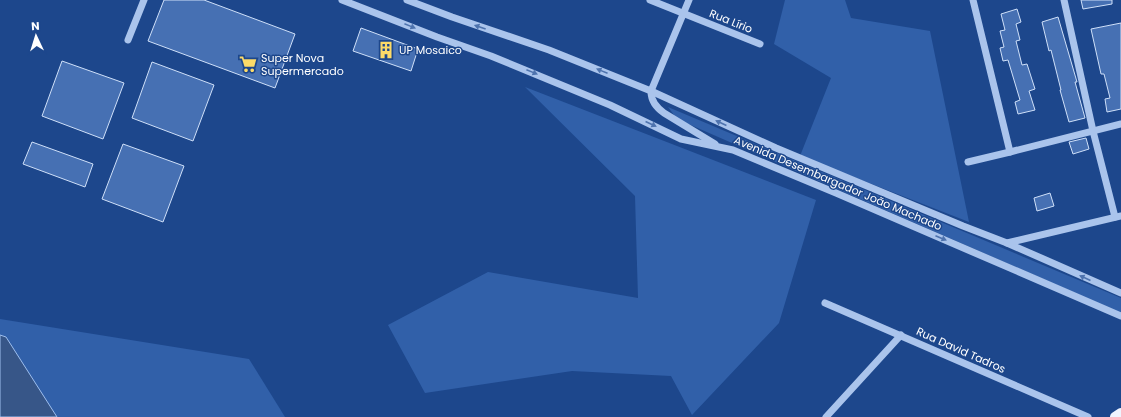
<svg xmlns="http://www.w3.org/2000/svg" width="1121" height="417" viewBox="0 0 1121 417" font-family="Poppins,sans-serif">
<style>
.green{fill:#3160a9}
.water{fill:#375688;stroke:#9dbeee}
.building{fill:#4670b3;stroke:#cfe0f9}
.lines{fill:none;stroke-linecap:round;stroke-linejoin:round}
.minor{stroke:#aac4ec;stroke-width:7}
.major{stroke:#eff4ff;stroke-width:10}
.oneway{fill:#4e73ae}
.labels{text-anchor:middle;stroke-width:3;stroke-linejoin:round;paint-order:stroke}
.street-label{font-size:11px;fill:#fff;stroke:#1d478c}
.poi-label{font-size:11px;fill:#fff;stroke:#1d478c;text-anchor:start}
</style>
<rect width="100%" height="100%" fill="#1d478c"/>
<g class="green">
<polygon points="785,0 845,0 851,18 930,31 969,222 800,156 831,78 774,44"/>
<polygon points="525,87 816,200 779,323 692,415 671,376 572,371 425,393 388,325 488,272 638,298 635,196"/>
<polygon points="668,107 1121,298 1121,313 677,119"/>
<polygon points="0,319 249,359 285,417 0,417"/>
</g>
<polygon class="water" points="0,335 6,337 57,417 0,417"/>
<g class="building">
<polygon points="164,0 204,0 295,34 275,88 148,41"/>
<polygon points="1081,0 1112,0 1112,4 1083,9"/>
<polygon points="1017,9 1021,22 1016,24 1020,40 1016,41 1022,65 1027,64 1035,89 1029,91 1035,110 1018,114 1015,102 1020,100 1008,60 1003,61 1000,48 1004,47 1000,31 1005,30 1001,14"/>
<polygon points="1058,17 1077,82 1075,82 1085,118 1069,122 1060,90 1061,90 1051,50 1049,51 1042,22"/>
<polygon points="1121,23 1121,109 1107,112 1105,99 1110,98 1104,74 1101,74 1091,29"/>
<polygon points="361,28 418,49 411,71 353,51"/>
<polygon points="62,61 124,83 103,139 42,116"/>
<polygon points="152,62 214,85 193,141 132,118"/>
<polygon points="1086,138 1089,149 1073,154 1069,142"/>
<polygon points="32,142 93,164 85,187 23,164"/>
<polygon points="123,144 184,166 163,222 102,199"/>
<polygon points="1050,193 1054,206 1037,211 1034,198"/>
</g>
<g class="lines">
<g class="minor">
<polyline points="342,0 437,37 491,56 610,105 681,139 733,150 836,193 1121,316"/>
<polyline points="407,0 452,17 549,50 651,91 776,148 963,226 1007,243 1121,293"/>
<polyline points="650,0 760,44"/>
<path d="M689,0L651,91C651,101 656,107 664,113L715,144"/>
<polyline points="973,0 1010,152"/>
<polyline points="1064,0 1093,131 1115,217"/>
<polyline points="128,40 144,0"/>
<polyline points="968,162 1010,152 1121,124"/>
<polyline points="1007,243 1121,216"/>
<polyline points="825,303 1088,417"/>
<polyline points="826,417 901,335"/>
</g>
<polyline class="major" points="1115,417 1121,413"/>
</g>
<defs><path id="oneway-solid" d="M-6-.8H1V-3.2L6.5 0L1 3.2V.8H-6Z"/></defs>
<g class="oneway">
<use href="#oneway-solid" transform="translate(410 26) rotate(22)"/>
<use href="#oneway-solid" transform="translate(480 27) rotate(-161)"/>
<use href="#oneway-solid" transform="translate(602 71) rotate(-158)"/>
<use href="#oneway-solid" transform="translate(532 72) rotate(22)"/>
<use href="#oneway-solid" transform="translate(721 123) rotate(-155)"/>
<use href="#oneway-solid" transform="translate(651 124) rotate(25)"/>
<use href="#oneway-solid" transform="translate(941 238) rotate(23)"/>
<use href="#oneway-solid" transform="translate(1085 278) rotate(-156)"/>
</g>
<defs>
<g id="building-bare" transform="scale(1.38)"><path d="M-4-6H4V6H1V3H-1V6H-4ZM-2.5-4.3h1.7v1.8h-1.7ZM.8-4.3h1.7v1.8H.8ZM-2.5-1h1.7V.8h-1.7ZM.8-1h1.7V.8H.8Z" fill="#fcda68" stroke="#1d478c" stroke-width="2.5" paint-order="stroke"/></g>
<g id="supermarket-bare" transform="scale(1.38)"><path d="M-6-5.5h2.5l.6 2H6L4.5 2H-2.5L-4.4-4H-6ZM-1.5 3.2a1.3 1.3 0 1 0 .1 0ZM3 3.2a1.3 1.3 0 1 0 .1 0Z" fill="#fcda68" stroke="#1d478c" stroke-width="2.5" paint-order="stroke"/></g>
</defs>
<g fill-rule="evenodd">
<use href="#building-bare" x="386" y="50"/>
<use href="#supermarket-bare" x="248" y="64"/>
</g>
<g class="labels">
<g class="street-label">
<text transform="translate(731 21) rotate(22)" y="4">Rua Lírio</text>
<text transform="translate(838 183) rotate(23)" y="4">Avenida Desembargador João Machado</text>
<text transform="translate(961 350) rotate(24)" y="4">Rua David Tadros</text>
</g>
<g class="poi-label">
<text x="399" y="54">UP Mosaico</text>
<text x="261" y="62">Super Nova<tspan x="261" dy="13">Supermercado</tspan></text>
</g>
</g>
<g transform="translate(36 36) rotate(356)" stroke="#1d478c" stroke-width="3" paint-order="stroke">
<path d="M0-3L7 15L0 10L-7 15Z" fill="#ffffff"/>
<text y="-6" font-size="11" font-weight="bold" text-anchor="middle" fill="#ffffff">N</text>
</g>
</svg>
